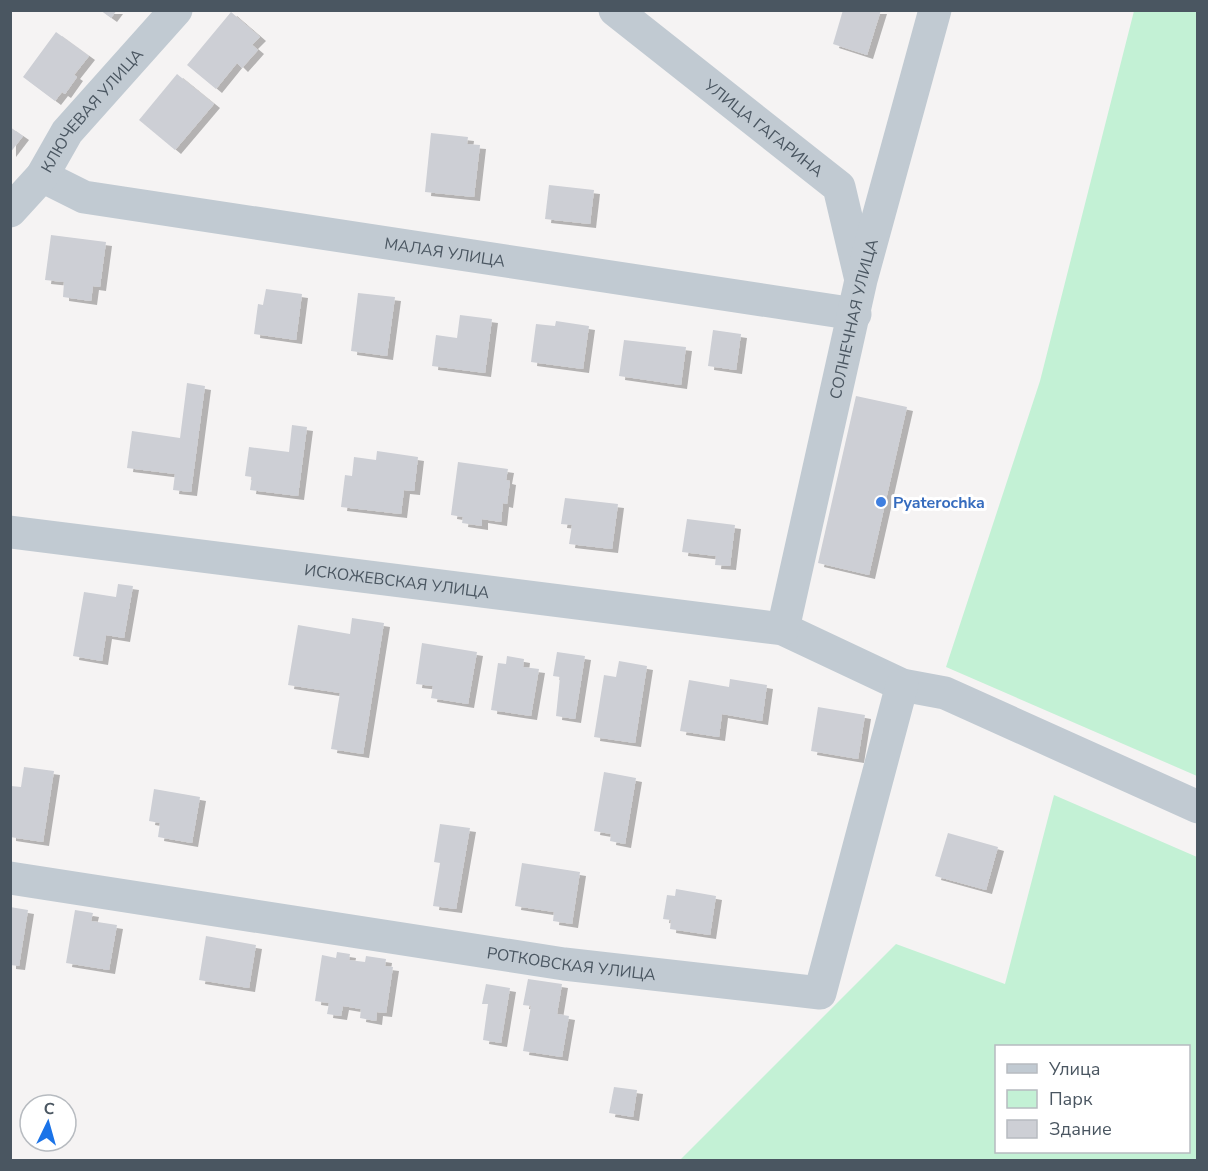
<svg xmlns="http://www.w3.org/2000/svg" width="1208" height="1171" viewBox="0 0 1208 1171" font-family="'Nunito Sans',sans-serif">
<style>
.green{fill:#c3f1d5;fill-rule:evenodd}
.building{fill:#cdcfd5;filter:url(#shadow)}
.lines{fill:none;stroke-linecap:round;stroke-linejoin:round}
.minor{stroke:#c1cad2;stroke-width:33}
.shop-dot{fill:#3f7fe0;stroke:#fff;stroke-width:2}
.labels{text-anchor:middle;stroke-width:6;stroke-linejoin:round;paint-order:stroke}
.street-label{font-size:16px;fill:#4a5661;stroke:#fff}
.shop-label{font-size:16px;font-weight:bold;fill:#366cbe;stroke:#fff;text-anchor:start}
</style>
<defs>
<filter id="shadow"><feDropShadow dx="6" dy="4" stdDeviation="0" flood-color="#0004"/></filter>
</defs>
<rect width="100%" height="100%" fill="#f5f3f3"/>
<g class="green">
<polygon points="1134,11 1197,11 1197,776 946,667 1040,381"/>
<path d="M1054,795L1197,857V1160H680L896,944L1005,984ZM996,1046H1188V1152H996Z"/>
</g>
<g class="building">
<polygon points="100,10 117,10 111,18"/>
<polygon points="843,10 881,10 867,55 833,44"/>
<polygon points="231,12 260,37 252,45 258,50 242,68 237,63 216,89 187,65"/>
<polygon points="56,32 89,56 74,75 77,77 65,94 62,92 55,101 23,77"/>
<polygon points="177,74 214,104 175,150 139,120"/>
<polygon points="10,127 23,136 10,153"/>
<polygon points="431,133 468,137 467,144 480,145 474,197 425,192"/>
<polygon points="549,185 594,190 590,224 545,219"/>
<polygon points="51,235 106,242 100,287 93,286 91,301 63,297 64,282 45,280"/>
<polygon points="266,289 302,294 296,340 254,334 258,304 263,305"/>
<polygon points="358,293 395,297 387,356 351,351"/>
<polygon points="460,315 492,319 485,373 432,366 436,335 457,338"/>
<polygon points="556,321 589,326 583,369 531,362 536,324 555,326"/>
<polygon points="713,330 741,334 736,370 708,366"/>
<polygon points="624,340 686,347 681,385 619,376"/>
<polygon points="187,383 205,386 191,492 173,490 175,474 127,468 132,431 180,438"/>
<polygon points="856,396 907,407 869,575 818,563"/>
<polygon points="292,425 307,427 298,496 250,490 252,477 245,476 249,447 289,452"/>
<polygon points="377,451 418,457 414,491 404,490 401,514 341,507 345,475 352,476 354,457 376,460"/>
<polygon points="458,462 508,469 506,480 510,481 507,504 503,503 501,522 482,519 482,526 462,523 463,517 451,515"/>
<polygon points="565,498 618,504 612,549 569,544 572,525 561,524"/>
<polygon points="687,519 735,525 730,566 715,565 716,556 682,552"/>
<polygon points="118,584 133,586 124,638 106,635 102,661 73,656 84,592 116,597"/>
<polygon points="352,618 384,623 363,754 331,749 340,693 288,685 298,625 350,634"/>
<polygon points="422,643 477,652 468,704 431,698 433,686 416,684"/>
<polygon points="557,652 585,656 575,719 556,716 560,677 553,676"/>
<polygon points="507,656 524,659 523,667 539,669 531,716 491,710 498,663 506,664"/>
<polygon points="619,661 647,666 635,743 594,737 604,675 616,677"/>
<polygon points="730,679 767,685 762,721 722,714 719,737 680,731 689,680 729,687"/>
<polygon points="818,707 865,715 858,759 811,751"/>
<polygon points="24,767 54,771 43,842 10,837 11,786 21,787"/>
<polygon points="604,772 636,778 625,844 610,841 611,834 594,831"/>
<polygon points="154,789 200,797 192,843 158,837 160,823 149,821"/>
<polygon points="440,824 470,828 456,909 433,906 440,863 434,862"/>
<polygon points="948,833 998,847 986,890 935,876"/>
<polygon points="522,863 580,872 572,924 553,921 554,912 515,906"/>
<polygon points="676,889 716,896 710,935 670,929 671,920 663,919 667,895 675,896"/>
<polygon points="10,907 28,910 19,966 10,965"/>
<polygon points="75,910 93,913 91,921 117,925 109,970 66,963"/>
<polygon points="206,936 256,945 249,988 199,980"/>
<polygon points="337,952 350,954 349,960 365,962 366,956 386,959 385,966 393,967 386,1013 377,1012 376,1021 360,1018 361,1009 343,1006 341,1016 327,1014 329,1003 315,1001 322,955 336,958"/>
<polygon points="528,979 562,984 557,1014 569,1016 562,1057 523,1051 531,1006 523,1005"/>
<polygon points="486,984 510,988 501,1043 483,1040 488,1004 482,1004"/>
<polygon points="614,1087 637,1090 633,1117 609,1113"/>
</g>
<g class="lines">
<g class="minor">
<path id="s1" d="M615,10L839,187L860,276"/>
<path id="s2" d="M42,176L84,197L855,314"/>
<path id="s3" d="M10,211L42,176L67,132L176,10"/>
<path id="s4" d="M10,532L783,629L902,685L945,693L1198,807"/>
<path id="s5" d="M783,629L861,280L935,10"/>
<path id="s6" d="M10,878L564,964L820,993L902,685"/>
</g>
</g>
<circle class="shop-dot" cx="881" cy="502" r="6"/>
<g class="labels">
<g class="street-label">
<text dy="6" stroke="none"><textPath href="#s3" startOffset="130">КЛЮЧЕВАЯ УЛИЦА</textPath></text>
<text dy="6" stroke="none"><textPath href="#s1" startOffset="190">УЛИЦА ГАГАРИНА</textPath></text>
<text dy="6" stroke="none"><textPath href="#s2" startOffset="412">МАЛАЯ УЛИЦА</textPath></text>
<text dy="6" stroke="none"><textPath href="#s5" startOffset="318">СОЛНЕЧНАЯ УЛИЦА</textPath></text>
<text dy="6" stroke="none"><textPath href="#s4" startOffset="390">ИСКОЖЕВСКАЯ УЛИЦА</textPath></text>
<text dy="6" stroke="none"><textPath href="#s6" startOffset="568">РОТКОВСКАЯ УЛИЦА</textPath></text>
</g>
<g class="shop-label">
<text x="893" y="508">Pyaterochka</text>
</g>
</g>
<rect width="1208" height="1171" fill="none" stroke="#4a5661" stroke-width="24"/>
<rect x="995" y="1045" width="195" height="108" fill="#ffffff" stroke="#b7bbc0" stroke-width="1.5"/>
<rect x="1007" y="1064" width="30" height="9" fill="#c1cad2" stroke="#b7bbc0" stroke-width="1.5"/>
<text x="1049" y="1075" font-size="18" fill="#4a5661">Улица</text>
<rect x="1007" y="1090" width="30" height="18" fill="#c3f1d5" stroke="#b7bbc0" stroke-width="1.5"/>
<text x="1049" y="1105" font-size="18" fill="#4a5661">Парк</text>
<rect x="1007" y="1120" width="30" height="18" fill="#cdcfd5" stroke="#b7bbc0" stroke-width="1.5"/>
<text x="1049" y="1135" font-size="18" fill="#4a5661">Здание</text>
<g transform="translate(48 1123) rotate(5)"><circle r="28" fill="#ffffff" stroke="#b7bbc0" stroke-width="1.5"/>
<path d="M0-4.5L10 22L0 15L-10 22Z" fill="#1a73e8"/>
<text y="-9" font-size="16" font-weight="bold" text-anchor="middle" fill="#4a5661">С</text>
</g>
</svg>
